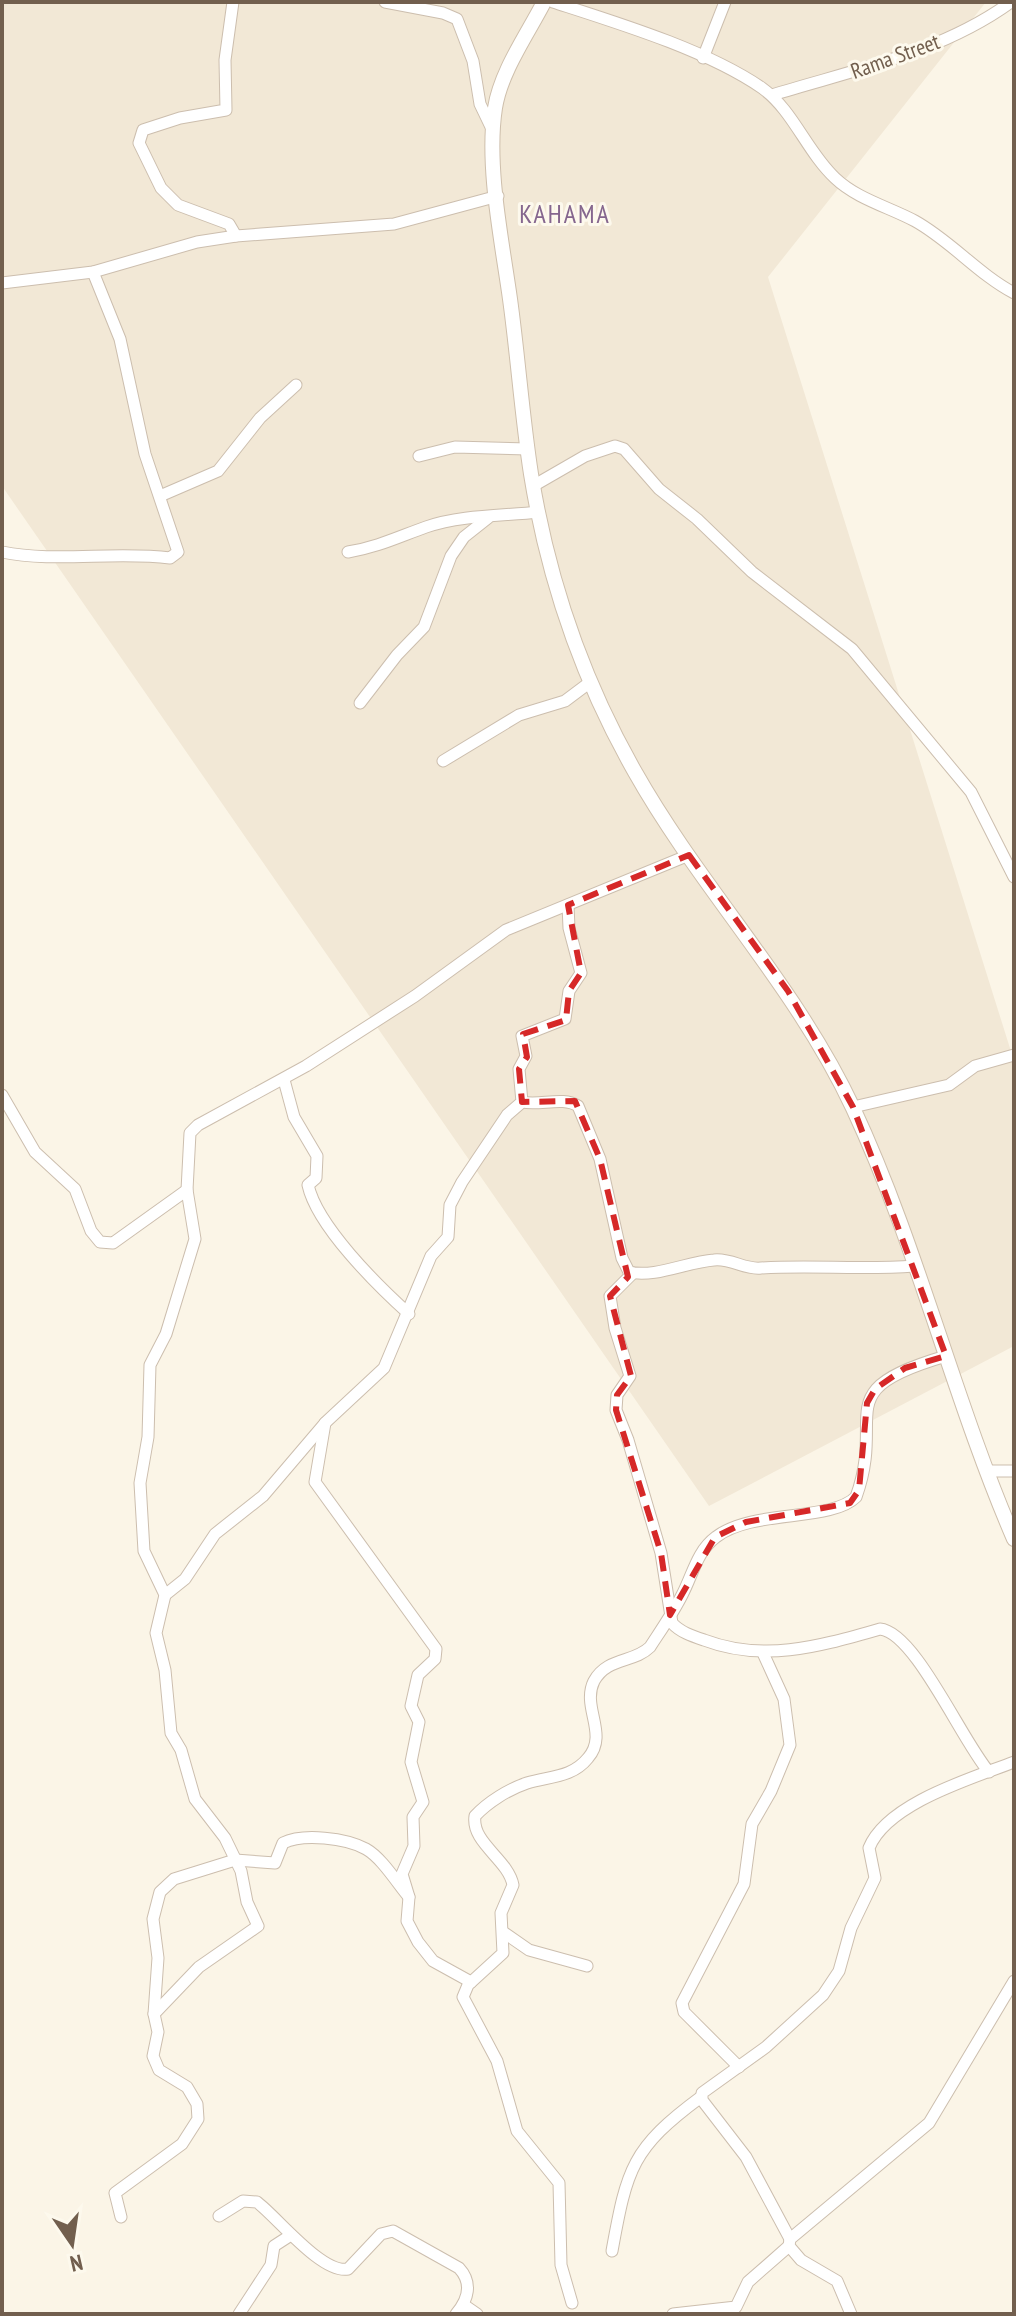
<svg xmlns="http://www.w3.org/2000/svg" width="1016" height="2316" viewBox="0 0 1016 2316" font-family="'PT Sans Narrow',sans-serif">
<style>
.residential{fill:#f2e8d6}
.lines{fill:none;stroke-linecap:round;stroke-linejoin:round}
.minor-casing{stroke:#ccbeae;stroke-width:13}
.secondary-casing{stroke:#cebfac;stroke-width:16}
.minor{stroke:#fff;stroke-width:11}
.secondary{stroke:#fff;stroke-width:14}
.marked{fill:none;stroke:#d62828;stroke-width:6;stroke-dasharray:16 10;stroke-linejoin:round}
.labels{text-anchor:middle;stroke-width:6;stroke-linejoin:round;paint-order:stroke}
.street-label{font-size:22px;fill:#725f4e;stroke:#fdf9ed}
.quarter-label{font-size:26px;letter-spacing:2px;fill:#85668e;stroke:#fdf9ed}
</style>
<rect width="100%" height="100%" fill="#fbf5e7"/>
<polygon class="residential" points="2,2 986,2 768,277 1014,1061 1014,1346 709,1506 2,486"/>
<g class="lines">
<g class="minor-casing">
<g id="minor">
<polyline points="233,2 225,60 226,110 180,118 143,130 139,143 161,188 178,205 229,224 236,236"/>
<polyline points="385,2 443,13 457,19 473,61 480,104 493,131"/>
<path d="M553,2C618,23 707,50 762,88C793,110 807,152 835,178C857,199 889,207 915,221C951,241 978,274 1014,293"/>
<polyline points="703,58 725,2"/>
<path d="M772,95C853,70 941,53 1011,2"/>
<polyline points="2,283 93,272 197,242 236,236 394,224 498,196"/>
<polyline points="419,456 455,447 528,449"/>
<polyline points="533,486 585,456 615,446 624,449 659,489 697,519 752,572 852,649 971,792 1014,877"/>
<polyline points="160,496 218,471 260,418 296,385"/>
<path d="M2,552C54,563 115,551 170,558L178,552L145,454L120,339L93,272"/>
<path d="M348,552C378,547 398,537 426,527C461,515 502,516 539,512"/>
<polyline points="360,703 397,655 424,627 451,556 464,537 488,518"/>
<polyline points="443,761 519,715 565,701 589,683"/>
<path d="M284,1080L294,1117L317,1156L316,1178L308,1185C317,1226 377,1285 409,1314"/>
<polyline points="2,1095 35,1152 75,1189 91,1231 100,1242 113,1243 187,1190"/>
<path d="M522,1102C540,1106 563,1096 578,1106L600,1159L622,1258L629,1272C655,1278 687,1262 714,1260C731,1258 745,1270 761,1268C813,1265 863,1270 914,1266"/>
<polyline points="853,1107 949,1085 975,1066 1014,1055"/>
<path d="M633,1273L610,1296L615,1328L630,1376L617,1395L616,1410L628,1440L661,1553L672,1623C680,1632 692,1636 704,1640C765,1663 820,1646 880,1629C915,1632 962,1741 989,1772"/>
<polyline points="325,1423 315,1482 436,1649 435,1659 418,1675 411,1706 419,1722 411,1762 423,1802 413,1817 414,1846 402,1874 409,1897 407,1921 418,1942 433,1961 471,1982"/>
<polyline points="986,1471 1014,1471"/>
<polyline points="165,1595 185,1579 215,1534 263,1496 326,1422 384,1368 431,1256 448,1237 450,1205 462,1182 507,1115 522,1102 519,1069 526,1056 522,1036 565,1019 569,991 581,973 569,928 568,905"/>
<polyline points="503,1932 529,1950 587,1966"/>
<polyline points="154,2014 199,1967 258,1926 247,1902 241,1871 225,1838 195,1799 181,1750 171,1733 165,1670 156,1633 165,1595 144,1551 140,1483 148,1437 150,1365 166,1334 195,1239 187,1190 190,1133 198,1125 306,1066 415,996 506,930 689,855"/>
<polyline points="739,2067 684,2012 682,2003 744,1884 752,1824 771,1791 790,1745 784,1699 763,1653"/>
<path d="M219,2216L243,2201L257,2202C278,2218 322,2274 348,2269L381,2234L393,2231L459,2268C473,2283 468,2300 456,2314"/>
<path d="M121,2217L115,2193L182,2144L198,2119L197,2104L187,2087L159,2070L153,2056L158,2032L154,2014L158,1958L153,1919L160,1892L174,1879L235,1860L275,1863L283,1843C303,1833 346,1838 366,1849C382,1858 397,1883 409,1897"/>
<path d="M790,2239L746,2157L702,2100V2093L766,2047L823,1995L839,1971L851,1928L875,1878L869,1848C887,1803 973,1778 1014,1762"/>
<path d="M612,2251C627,2168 632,2148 701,2097"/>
<path d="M572,2303L561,2265L559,2183L517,2131L497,2061L463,1997L468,1985L503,1953L501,1913L513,1885C508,1859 471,1843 475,1816C488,1802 509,1789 527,1783C549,1776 572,1778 588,1758C609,1734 581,1707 594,1681C607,1657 634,1663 650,1647C661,1630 673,1613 682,1595C693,1574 697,1551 716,1537C752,1509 831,1522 856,1497C887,1412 826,1391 946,1356"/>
<polyline points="464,2305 477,2314"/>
<polyline points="239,2314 271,2265 274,2246 291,2235"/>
<polyline points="673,2314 736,2307 748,2282 789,2246"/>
<polyline points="851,2314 837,2281 801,2260 789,2246 790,2239 929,2123 1014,1981"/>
</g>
</g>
<g class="secondary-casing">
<path id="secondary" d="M544,2C527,35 501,71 495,108C486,166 502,241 510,299C518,357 522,416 531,474C548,579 582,679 635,772C701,889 796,986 853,1108C918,1247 953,1398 1014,1539"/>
</g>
<use href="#minor" class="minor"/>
<use href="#secondary" class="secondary"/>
</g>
<path class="marked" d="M689,855L788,991L853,1107L946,1356L905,1368L875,1389L867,1403L859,1490L850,1503L746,1522L715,1537L670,1615L661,1553L616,1410L617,1395L631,1376L610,1296L628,1277L600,1159L575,1101L522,1102L519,1069L527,1057L523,1034L566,1020L569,991L581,973L568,905Z"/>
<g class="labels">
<g class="street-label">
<text transform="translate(895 56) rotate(-20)" y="8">Rama Street</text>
</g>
<g class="quarter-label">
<text x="565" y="223">KAHAMA</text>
</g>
</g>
<rect width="1016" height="2316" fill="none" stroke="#725f4e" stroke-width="8"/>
<g transform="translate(72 2244) rotate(167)" stroke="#fdf9ed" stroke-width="6" paint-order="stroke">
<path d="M0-6L14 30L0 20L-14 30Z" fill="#725f4e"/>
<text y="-12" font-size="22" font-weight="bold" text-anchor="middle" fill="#725f4e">N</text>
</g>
</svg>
